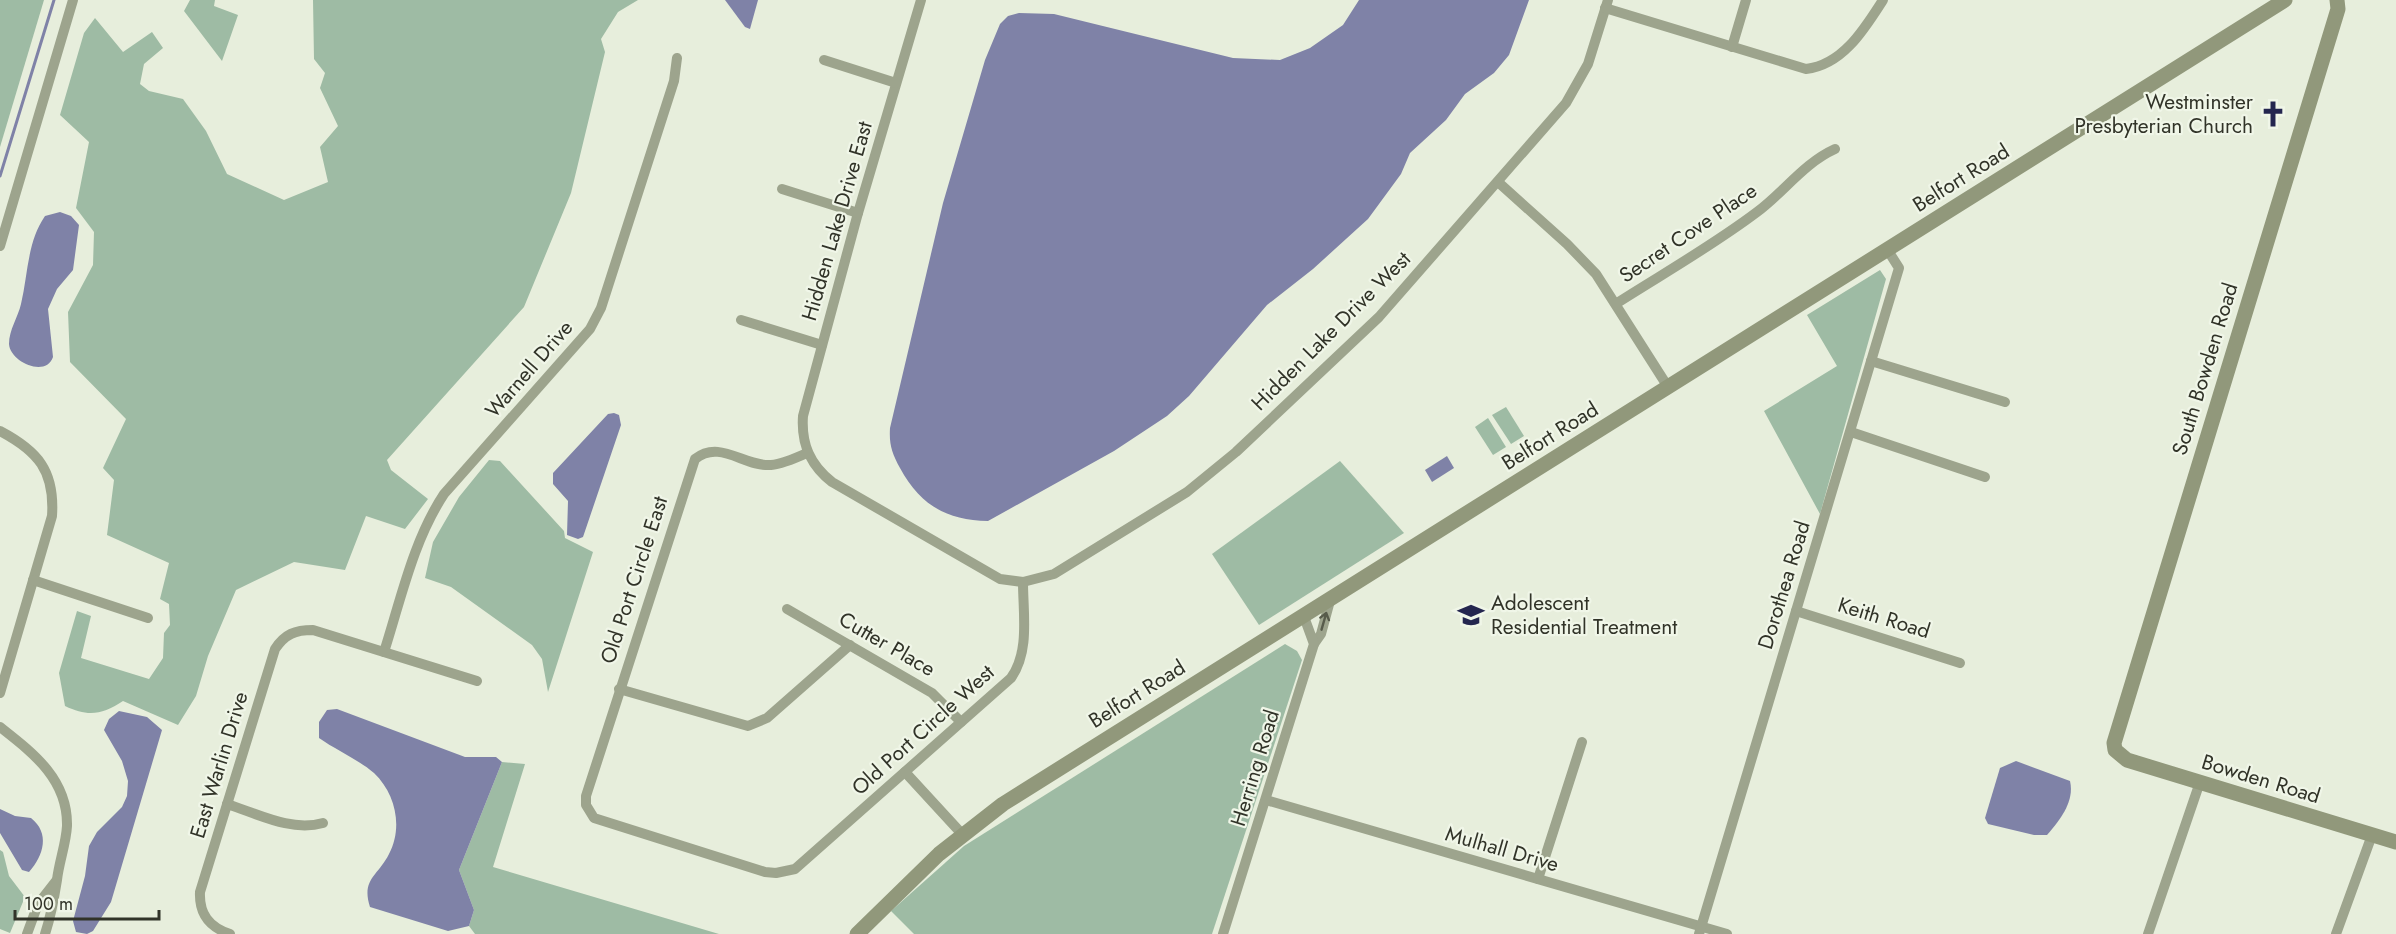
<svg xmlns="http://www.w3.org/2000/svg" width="2396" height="934" viewBox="0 0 2396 934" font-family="Jost,sans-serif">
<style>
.green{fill:#9ebba4}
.water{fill:#7f82a7}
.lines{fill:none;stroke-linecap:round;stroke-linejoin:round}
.stream{stroke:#7f82a7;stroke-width:3}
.street{stroke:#9da48d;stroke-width:10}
.secondary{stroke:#91987b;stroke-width:15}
.oneway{stroke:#575b4b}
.labels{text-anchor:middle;stroke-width:4.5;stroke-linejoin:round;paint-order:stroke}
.poi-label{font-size:21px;fill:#313328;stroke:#f0f6e8;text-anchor:end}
.street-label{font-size:21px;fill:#313328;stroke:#f0f6e8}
</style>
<rect width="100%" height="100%" fill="#e7eedc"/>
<g class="green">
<polygon points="0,0 44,0 0,147"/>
<polygon points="190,0 215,0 214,6 238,15 222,61 184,11"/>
<path d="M313,0H638L618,12L601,39L605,52L571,193L524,307L387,460L391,470L428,499L405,529L366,516L345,570L294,562L236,590L208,656L196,696L178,725L123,701C102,715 88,717 65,706L59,673L77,611L91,616L81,658L149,679L163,658L164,633L170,625L169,604L160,599L169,563L107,535L114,480L103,468L126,419L70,362L68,312L93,265L94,232L76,208L89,142L60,115L84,33L95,18L123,52L152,32L163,48L144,64L140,84L149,91L183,99L206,131L227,174L284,200L328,182L320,147L338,126L320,88L325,73L314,59Z"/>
<polygon points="1880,270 1886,279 1820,514 1764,411 1837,366 1807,315"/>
<polygon points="1506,407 1524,436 1511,444 1492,415"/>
<polygon points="1488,418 1506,447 1493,455 1475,427"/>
<polygon points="489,460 500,461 564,531 565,538 593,552 548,692 542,659 532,645 451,587 425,578 433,542 459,497"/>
<polygon points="1340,461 1404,533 1259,625 1212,554"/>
<polygon points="1285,644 1297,651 1302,660 1212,934 914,934 891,911 964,846"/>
<polygon points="502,762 525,764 493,867 719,934 475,934 469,926 474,910 459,870"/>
<polygon points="0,850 3,852 9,876 25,897 10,933 0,929"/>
</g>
<g class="water">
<polygon points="725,0 758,0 750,29 745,27"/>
<path d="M1359,0H1529L1509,55L1494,73L1465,94L1446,120L1410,153L1401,174L1368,219L1313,269L1267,305L1189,396L1167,416L1114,451L988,521C946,520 920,505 900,468C892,453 889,445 890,428L943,203L985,60L1000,24L1008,16L1019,13L1054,14L1233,58L1280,60L1310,48L1343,25Z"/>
<path d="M60,212L71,216L79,225L73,270L57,289L48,309L53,357C46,378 10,362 9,344C9,330 18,317 21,304C28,275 27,242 45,216Z"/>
<polygon points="614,413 619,415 621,425 583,537 578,539 567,535 568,501 553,484 553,473 608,414"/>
<polygon points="1447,456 1454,468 1432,482 1425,470"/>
<path d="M337,709L465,757H496L502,762L459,870L474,910L469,926L448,931L370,907C361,879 378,876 389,854C403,828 396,794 374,773C359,760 336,750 319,738V722L327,710Z"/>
<polygon points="119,711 147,717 162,730 111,902 93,931 87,934 76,932 73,921 85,876 89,846 97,832 122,807 127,796 128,781 122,761 104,730 109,719"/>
<path d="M2016,761L2070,781C2075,802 2059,821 2047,835H2034L1988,824L1985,818L2000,768Z"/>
<path d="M0,809L15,816L31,818C50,833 44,855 29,872L22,870L0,833Z"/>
</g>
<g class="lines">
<polyline class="stream" points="0,176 54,0"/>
<g class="street">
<path d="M921,0L858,213L803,416C801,444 810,465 832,482L1000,579L1023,582L1054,574L1187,492L1236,452L1379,317L1566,103L1588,64L1608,0"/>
<path d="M1605,8L1806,69C1843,65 1865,28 1883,0"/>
<polyline points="1732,47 1746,0"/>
<polyline points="824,60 896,83"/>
<polyline points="1498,182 1567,244 1596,274 1668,387"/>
<polyline points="782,189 858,213"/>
<polyline points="0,246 73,0"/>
<path d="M1617,303C1664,273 1712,246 1757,212C1784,192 1804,163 1835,149"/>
<polyline points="741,320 822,345"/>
<polyline points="1871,361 2005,402"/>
<path d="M0,431C38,451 55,471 52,516L0,693"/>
<polyline points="1851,432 1985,477"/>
<path d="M807,453C796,458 783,464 771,465C744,467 720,439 695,459L586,796V805L594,818L765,872L776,873L795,869L1011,678C1030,651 1023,614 1023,582"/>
<polyline points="33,580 148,618"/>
<polyline points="787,609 932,693 961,722"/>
<polyline points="1796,611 1960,663"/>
<polyline points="1314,644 1321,634 1331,597"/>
<path d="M384,652C401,599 413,541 444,494L590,329L601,308L674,81L677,58"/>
<polyline points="619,689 748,726 767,718 850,645"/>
<path d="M0,727C33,753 68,779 67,826C66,844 59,862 57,880C54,899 51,916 45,934"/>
<polyline points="905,772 962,834"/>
<polyline points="1266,800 1727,934"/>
<path d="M227,804C258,814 291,832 323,823"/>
<polyline points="1538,879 1582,742"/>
<polyline points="27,934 38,904 56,881"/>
<path d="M230,934C209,927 199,914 200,892L275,649C285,634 295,630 313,630L477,681"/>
<polyline points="1223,934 1314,644 1303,614"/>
<polyline points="1699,934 1899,268 1887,249"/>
<polyline points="2148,934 2200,782"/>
<polyline points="2336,934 2372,835"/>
</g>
<g class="secondary">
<polyline points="2337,0 2338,9 2114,743 2115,750 2127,760 2396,842"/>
<polyline points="857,934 939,854 1003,804 2285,0"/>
</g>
</g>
<defs><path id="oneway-shaft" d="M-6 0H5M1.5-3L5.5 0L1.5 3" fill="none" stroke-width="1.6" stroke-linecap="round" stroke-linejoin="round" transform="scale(1.5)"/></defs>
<use class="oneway" href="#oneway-shaft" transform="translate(1324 621) rotate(-74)"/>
<defs>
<g id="church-bare" transform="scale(2.07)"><path d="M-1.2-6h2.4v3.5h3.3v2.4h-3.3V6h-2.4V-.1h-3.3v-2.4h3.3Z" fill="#24264f" stroke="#f0f6e8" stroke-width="2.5" paint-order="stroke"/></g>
<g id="school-bare" transform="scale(2.07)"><path d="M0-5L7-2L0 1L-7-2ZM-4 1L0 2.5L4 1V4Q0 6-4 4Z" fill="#24264f" stroke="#f0f6e8" stroke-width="2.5" paint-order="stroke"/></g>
</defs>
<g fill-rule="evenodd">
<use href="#church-bare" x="2273" y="114"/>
<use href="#school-bare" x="1471" y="615"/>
</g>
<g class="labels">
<g class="poi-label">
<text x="2253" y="109">Westminster<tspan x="2253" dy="24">Presbyterian Church</tspan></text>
<text x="1491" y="610" text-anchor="start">Adolescent<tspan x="1491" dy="24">Residential Treatment</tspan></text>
</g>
<g class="street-label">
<text transform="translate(1961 178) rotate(-32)" y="7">Belfort Road</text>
<text transform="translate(837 221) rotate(-74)" y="7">Hidden Lake Drive East</text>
<text transform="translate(1688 233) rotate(-34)" y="7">Secret Cove Place</text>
<text transform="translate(1331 331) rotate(-45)" y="7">Hidden Lake Drive West</text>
<text transform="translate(529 369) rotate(-49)" y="7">Warnell Drive</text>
<text transform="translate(2205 369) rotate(-73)" y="7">South Bowden Road</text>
<text transform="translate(1550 436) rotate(-32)" y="7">Belfort Road</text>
<text transform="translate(634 580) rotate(-72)" y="7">Old Port Circle East</text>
<text transform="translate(1784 585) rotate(-73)" y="7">Dorothea Road</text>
<text transform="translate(1884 618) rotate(17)" y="7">Keith Road</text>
<text transform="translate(887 644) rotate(30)" y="7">Cutter Place</text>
<text transform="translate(1137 694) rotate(-32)" y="7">Belfort Road</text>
<text transform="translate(923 730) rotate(-42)" y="7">Old Port Circle West</text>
<text transform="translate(219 765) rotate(-73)" y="7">East Warlin Drive</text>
<text transform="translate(1255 768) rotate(-73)" y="7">Herring Road</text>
<text transform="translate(2261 779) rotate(17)" y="7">Bowden Road</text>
<text transform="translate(1502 849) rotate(16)" y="7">Mulhall Drive</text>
</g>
</g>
<path d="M15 910v9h144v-9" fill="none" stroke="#313328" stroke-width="3"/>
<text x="24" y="910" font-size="18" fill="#313328" stroke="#f0f6e8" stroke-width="4.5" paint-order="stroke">100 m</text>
</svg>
